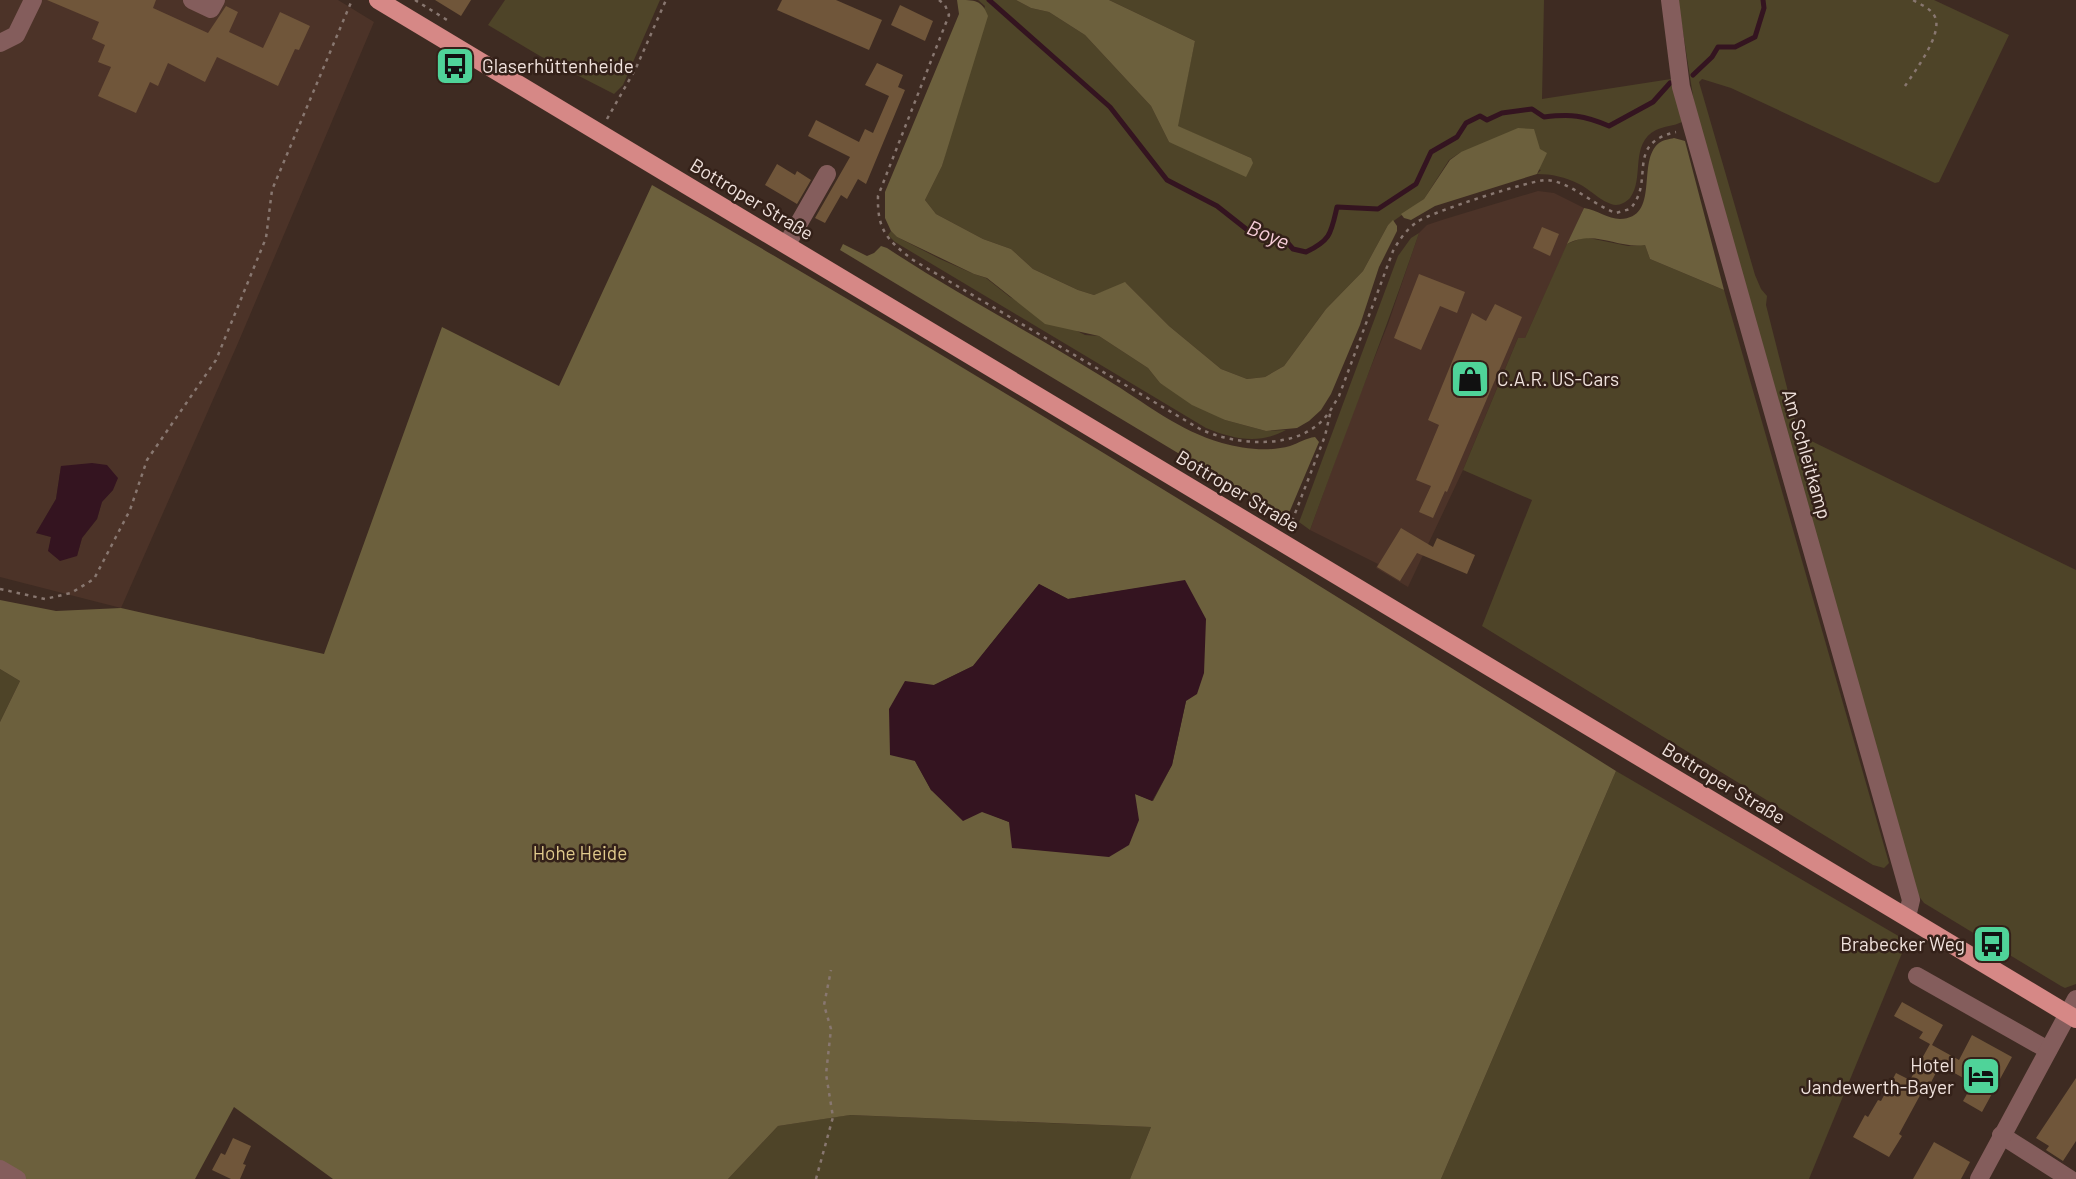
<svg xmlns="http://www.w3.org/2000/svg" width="2076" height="1179" viewBox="0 0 2076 1179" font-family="Barlow,sans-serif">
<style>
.built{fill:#4c3328;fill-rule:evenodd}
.green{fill:#4e4428}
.forest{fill:#6c603d;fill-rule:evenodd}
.water{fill:#341420}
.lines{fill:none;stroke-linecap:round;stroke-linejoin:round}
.stream{stroke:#341420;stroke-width:5}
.building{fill:#70563a}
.path{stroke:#887770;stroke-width:2.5;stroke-dasharray:3.5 5;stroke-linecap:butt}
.minor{stroke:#845d5c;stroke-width:18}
.major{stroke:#d68886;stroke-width:18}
.labels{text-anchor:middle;stroke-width:5;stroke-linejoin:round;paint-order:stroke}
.poi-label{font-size:19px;fill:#f0e2dd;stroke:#342119;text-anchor:start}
.street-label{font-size:19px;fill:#f0e2dd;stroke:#342119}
.park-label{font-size:19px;fill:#e0ca8c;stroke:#342119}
.water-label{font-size:21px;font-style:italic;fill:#f8ceda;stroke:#342119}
</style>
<rect width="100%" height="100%" fill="#3e2b22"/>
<g class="built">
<path d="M0,0H338L374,22L238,343L121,608L0,577ZM61,466L113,490L102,501L97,519L82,538L77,556L49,551L51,537L36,533L56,499Z"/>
<polygon points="1538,191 1554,193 1584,208 1525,338 1518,338 1463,470 1408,587 1376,568 1378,564 1310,530 1349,422 1388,324 1419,233 1427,225 1445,219"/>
</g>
<g class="green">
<polygon points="505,0 660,0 623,85 614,94 540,56 488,25"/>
<path d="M978,0H1016L1031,8L1049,12L1085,35L1151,106L1169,142L1251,158L1177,126L1195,41L1109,0H1544L1542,99L1671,79L1682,122C1674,126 1664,126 1656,130C1629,144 1645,178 1630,198C1626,202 1621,205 1616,205C1603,204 1590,189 1579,184C1565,177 1552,174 1537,174L1541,170L1461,152L1449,160L1424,199L1388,225L1363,271L1326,309L1284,366L1265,377L1247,379L1221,369L1169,326L1126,283L1094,295L1078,290L1033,269L1011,249L983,239L936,214L925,200L942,166L985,6Z"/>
<polygon points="1678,0 1934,0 2009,35 1939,182 1935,183 1731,88 1702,79 1699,82 1755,275 1761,289 1767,296 1766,305 1799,435 2076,570 2076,984 2065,988 2061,986 1924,903 1918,895 1695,109"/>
<path d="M891,231L897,237L940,259L974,274L986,278L1010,297L1085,335L1099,336L1148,368L1160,383L1225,420L1266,431L1286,430C1259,445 1233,439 1206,428L895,242L888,235Z"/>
<path d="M1419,233C1385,333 1346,431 1310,530L1299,522L1301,517L1398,256L1411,238Z"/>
<polygon points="1584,237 1628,246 1645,245 1650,259 1724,290 1889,863 1884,868 1873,865 1482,626 1532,500 1463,470 1518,338 1525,338 1567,244"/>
<polygon points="0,669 20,681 0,722"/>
<polygon points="1616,771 1907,941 1809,1179 1441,1179"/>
<polygon points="849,1115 1151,1127 1130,1179 728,1179 778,1126"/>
</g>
<g class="forest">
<path d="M957,0C975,0 982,0 988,16L942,166L925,200L936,214L983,239L1011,249L1033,269L1078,290L1094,295L1125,282L1169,326L1221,369L1247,379L1265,377L1284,366L1326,309L1363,271L1388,225L1393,220L1397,226V231L1379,267L1360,325L1331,394L1321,410L1309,421L1297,428L1266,431L1225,420L1192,405L1160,383L1148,368L1099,336L1045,324L987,278L974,274L897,237L891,231L885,218V192L959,14Z"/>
<polygon points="1016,0 1109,0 1195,41 1178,126 1251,158 1253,163 1246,177 1169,142 1151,106 1085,35 1049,12 1031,8"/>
<polygon points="1518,128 1534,129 1540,149 1547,153 1537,174 1435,206 1411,220 1404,218 1401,214 1424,199 1450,160 1461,152"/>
<path d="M1674,138L1685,141L1724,290L1650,259L1645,245C1616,249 1595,229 1567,244L1584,208C1597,210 1608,219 1620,219C1661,218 1636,161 1659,143C1663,140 1670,139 1674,138Z"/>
<path d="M652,185C978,372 1297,571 1616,771L1441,1179H1130L1151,1127L850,1115L778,1126L728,1179H333L234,1107L195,1179H0V722L20,681L0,669V600L56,611L121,608L324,654L442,327L559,386ZM1185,581L1186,701L1172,765L1153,801L1135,794L1009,822L931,790L915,761L934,685L973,666L1039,584L1068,599Z"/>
<path d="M843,244L867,256L874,253L881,246L887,248C958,295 1034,334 1106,379C1144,402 1179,431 1222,443C1243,449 1269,452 1290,446C1299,443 1306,438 1315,437L1319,442L1289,513L1284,517L1278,513L840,250Z"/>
</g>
<g class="water">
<polygon points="92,463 107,465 118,478 113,490 102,502 97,519 82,538 77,556 60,561 48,551 51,537 36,533 56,499 61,466"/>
<polygon points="1185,580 1206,619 1204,673 1197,694 1186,701 1172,765 1152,801 1135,794 1139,820 1129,845 1109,857 1012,848 1009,822 982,812 963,821 931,790 915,761 890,755 889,709 905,681 934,685 973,666 1039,584 1068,599"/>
</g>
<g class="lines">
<g class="stream">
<path d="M989,0L1110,107L1167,180L1217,206L1250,232L1286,241L1293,249L1306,252C1331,240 1331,233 1337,207L1378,209L1416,184L1431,152L1457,137L1466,123L1480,116L1487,120L1502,113L1532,109L1544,117C1571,114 1583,115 1609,126L1653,102L1670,83"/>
<polyline points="1693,75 1712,57 1718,47 1735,47 1755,37 1764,8 1763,0"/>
</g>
</g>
<g class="building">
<polygon points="47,0 156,0 153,8 208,33 226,6 238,12 229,32 263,48 280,12 310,26 299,50 295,49 278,86 217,57 205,82 168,63 158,86 150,82 136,113 98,96 111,67 98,62 105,45 92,39 99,22"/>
<polygon points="435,0 471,0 461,16"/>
<polygon points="782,0 836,0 882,20 869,50 777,10"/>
<polygon points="900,5 933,21 925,41 891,25"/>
<polygon points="877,63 903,75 898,87 905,90 866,184 858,179 847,199 841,195 825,223 815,218 850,157 808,136 816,120 859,142 865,129 873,133 889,96 865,85"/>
<polygon points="777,164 795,175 797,171 811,180 797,204 765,185"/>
<polygon points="1542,227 1559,234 1550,256 1533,248"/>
<polygon points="1419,274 1465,292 1457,313 1440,306 1421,350 1394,338"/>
<polygon points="1495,304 1522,317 1447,492 1445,491 1433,518 1419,512 1431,486 1416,480 1439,425 1428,420 1472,313 1486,321"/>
<polygon points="1401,528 1433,547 1437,538 1475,555 1467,574 1417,553 1400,581 1377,567"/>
<polygon points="1902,1002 1943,1025 1932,1045 1959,1060 1972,1035 2012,1057 1982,1112 1963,1101 1971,1087 1965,1084 1967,1080 1940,1065 1927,1090 1924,1088 1899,1134 1902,1136 1889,1157 1853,1137 1865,1115 1868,1117 1878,1100 1881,1101 1896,1073 1910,1080 1930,1044 1919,1038 1923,1032 1894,1016"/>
<polygon points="2076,1078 2076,1141 2063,1161 2046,1150 2049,1146 2036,1138"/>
<polygon points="233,1138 251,1146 243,1164 246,1165 240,1179 231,1179 212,1170 221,1153 225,1155"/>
<polygon points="1934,1142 1970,1162 1961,1179 1913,1179"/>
</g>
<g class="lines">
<g class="path">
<polyline points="415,0 447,20"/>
<path d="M939,0L945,5L949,15L878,196C877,230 887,240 913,260L1200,429C1236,446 1300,451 1327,415C1332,409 1335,402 1339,396L1393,251C1399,240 1407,229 1417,222C1431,212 1531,180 1547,180C1571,182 1593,205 1616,213L1630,209C1656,180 1624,144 1676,132"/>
<path d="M1905,86C1915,71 1943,34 1935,17C1931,8 1921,5 1913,0"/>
<polyline points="607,119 636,68 666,0"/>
<polyline points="1289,529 1325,436 1331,410"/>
<polyline points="0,589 45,599 71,593 94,579 130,510 147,460 216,360 266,238 272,190 352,0"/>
<polyline points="816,1179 833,1117 826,1074 831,1029 824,1005 831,970"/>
</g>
<g class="minor">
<polyline points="192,0 211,9 216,0"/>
<polyline points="1670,0 1681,87 1911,900 1907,917"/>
<polyline points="0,43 16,35 33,0"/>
<polyline points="787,244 827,174"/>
<polyline points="1917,976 2048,1050"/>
<polyline points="2001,1135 2070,1179"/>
<polyline points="0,1169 17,1179"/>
<polyline points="1979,1179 2076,999"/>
</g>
<polyline class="major" points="378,0 2076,1019"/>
</g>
<defs>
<g id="bus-square" transform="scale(2.0125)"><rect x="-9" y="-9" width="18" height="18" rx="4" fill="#4fd399" stroke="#342119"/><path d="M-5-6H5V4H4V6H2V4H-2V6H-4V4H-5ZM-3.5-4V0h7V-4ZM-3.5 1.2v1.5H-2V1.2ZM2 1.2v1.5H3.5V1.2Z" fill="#111"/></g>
<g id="shop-square" transform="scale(2.0125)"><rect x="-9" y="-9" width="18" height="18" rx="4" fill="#4fd399" stroke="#342119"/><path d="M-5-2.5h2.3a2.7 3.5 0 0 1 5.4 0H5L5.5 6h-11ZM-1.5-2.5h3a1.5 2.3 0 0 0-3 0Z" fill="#111"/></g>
<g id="hotel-square" transform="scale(2.0125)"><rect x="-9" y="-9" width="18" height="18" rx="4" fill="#4fd399" stroke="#342119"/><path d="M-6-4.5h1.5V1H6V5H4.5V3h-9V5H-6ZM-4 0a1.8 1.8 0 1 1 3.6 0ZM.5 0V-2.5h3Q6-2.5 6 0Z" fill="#111"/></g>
</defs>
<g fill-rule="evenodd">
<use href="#bus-square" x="455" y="66"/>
<use href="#shop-square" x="1470" y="379"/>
<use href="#bus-square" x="1992" y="944"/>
<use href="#hotel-square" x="1981" y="1076"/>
</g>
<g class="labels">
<g class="poi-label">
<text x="482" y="73">Glaserhüttenheide</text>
<text x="1497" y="386">C.A.R. US-Cars</text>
<text x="1965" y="951" text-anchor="end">Brabecker Weg</text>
<text x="1954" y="1072" text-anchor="end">Hotel<tspan x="1954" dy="22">Jandewerth-Bayer</tspan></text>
</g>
<g class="street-label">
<text transform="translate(752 199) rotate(31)" y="7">Bottroper Straße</text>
<text transform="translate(1807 454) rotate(74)" y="7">Am Schleitkamp</text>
<text transform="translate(1238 491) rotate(31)" y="7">Bottroper Straße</text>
<text transform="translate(1724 783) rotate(31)" y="7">Bottroper Straße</text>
</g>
<g class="park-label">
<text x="580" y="860">Hohe Heide</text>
</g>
<g class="water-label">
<text transform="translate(1268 235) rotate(23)" y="7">Boye</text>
</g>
</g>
</svg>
